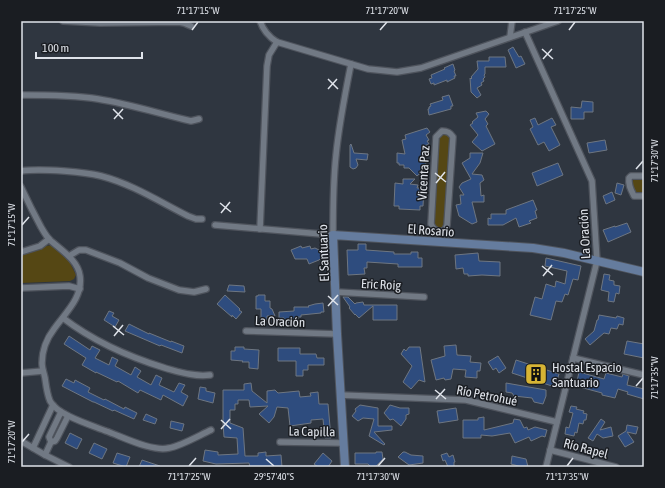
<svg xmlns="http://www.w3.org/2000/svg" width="665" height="488" viewBox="0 0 665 488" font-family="'Asap Condensed',sans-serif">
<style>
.green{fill:#554714}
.building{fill:#2e4c7e;stroke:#6e7681}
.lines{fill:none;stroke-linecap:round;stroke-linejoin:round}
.street-casing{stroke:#4f545d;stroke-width:8}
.secondary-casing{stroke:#4f545d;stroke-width:10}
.street{stroke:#717984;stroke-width:5.5}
.secondary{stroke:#657c9e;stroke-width:8}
.ticks{fill:none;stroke:#dfe3ea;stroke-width:1.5}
.labels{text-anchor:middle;stroke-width:3;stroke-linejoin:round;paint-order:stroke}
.street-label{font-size:13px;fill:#dfe3ea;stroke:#1a1d22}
.poi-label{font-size:13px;fill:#dfe3ea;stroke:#1a1d22;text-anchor:start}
.neatline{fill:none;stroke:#dfe3ea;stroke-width:1.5}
.ticks-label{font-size:10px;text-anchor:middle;fill:#dfe3ea}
</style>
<rect width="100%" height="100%" fill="#2f3640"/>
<g class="green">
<polygon points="443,134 448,135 450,140 446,223 443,228 439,229 435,227 434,223 439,138"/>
<path d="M634,179H644V194H636C633,188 630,185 634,179Z"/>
<polygon points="52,245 68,259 76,275 74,279 70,281 21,283 21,255 36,250 41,247"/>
</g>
<g class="building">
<polygon points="513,47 519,57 521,56 525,64 516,68 508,50"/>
<polygon points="489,57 505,57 506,67 485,67 485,74 484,75 485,77 483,79 484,81 481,83 482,85 477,88 481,95 477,98 471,92 470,78 471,79 472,78 471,77 478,69 477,61 489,61"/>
<polygon points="453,64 455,70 454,71 456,76 454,76 455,78 447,82 447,80 434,85 434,83 431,84 429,79 432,78 431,75 445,69 444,68"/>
<polygon points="449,95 453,106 451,106 451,109 429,115 428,109 429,109 429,107 431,106 430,104 443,100 442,97"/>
<polygon points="582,101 593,102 593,112 584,112 584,119 571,119 571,107 581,108"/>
<polygon points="486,111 489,114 485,119 488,124 486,126 495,144 482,151 472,142 478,135 470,125 473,123 472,122 478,117 476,113"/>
<polygon points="535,118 538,125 552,118 556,125 551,127 560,145 549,151 544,142 538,145 530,129 533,127 530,120"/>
<polygon points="427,128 430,132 426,135 429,140 427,141 429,144 424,146 422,158 426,163 425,165 427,167 417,176 409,168 404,168 404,165 399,165 399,163 397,163 397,153 405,154 402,140 406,139 405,135"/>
<polygon points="605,140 607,150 589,153 587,143"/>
<polygon points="351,144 354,153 368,154 367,160 356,159 358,165 356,168 353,169 350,167 350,145"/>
<polygon points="470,153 483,153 480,163 472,174 482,175 484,180 480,183 481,196 484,195 484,202 472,202 477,222 472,224 459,216 456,205 461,204 460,195 464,195 459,187 462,183 471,179 462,163 470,158"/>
<polygon points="558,163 563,175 537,186 532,173"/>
<polygon points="403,179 415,179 410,184 418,185 417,188 424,188 423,206 420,206 420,210 399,209 399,206 394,206 395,183 403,184"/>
<polygon points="617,183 624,185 621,195 615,193"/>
<polygon points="612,192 615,200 606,204 603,196"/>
<polygon points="533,200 537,210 535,211 537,218 529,221 531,223 519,227 516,218 503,225 488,225 488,218 491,219 491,214 506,214 506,210"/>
<polygon points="627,223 631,232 608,242 603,230 615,226 615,227"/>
<polygon points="358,244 366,244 366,250 394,252 394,254 411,254 411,252 418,252 418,258 422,258 422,267 398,267 398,264 367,262 367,268 364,268 365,274 348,275 347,250 358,250"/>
<polygon points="301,246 302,248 310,246 311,249 315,248 319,250 322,256 321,258 319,260 309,264 307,259 295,259 291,250"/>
<polygon points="478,253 479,261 500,262 500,276 482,275 468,276 468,274 464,274 463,268 456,269 455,255"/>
<polygon points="546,258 581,266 578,280 573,279 568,295 565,294 562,302 556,301 551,320 530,315 535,297 542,299 546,284 555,287 556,281 565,284 567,271 545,266"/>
<polygon points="604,274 610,275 609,280 614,281 614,285 620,286 619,294 616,293 614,302 608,301 609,292 601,290"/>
<polygon points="229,285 244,286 245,292 227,291"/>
<polygon points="225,295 240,309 239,310 242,312 236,319 232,315 232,317 217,304"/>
<polygon points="258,295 265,295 265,301 270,301 270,308 272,309 275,316 267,316 267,320 261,320 261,309 256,309 256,296 258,296"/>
<polygon points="343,297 348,297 355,304 356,303 363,302 364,305 397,305 397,320 373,320 373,306 359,318 355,314 355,315 349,308 350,307"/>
<polygon points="323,303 324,312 321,312 321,313 301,315 301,317 298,317 298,319 293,319 293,323 287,322 287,320 284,320 284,318 279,318 279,312 294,311 294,307 309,307 308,306 315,304"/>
<polygon points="109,311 114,313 112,316 119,320 115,327 104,320"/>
<polygon points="599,315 616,318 617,316 624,318 623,325 619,324 617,329 611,328 609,334 604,333 590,345 585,339 594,331 597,320 598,320"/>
<polygon points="129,324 149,334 149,333 171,342 171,341 184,346 182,353 161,345 160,346 125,331"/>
<polygon points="69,336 90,350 92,346 100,350 95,358 109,365 112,357 118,360 115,366 131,375 135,367 141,371 137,377 151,385 156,375 162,378 159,385 174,392 179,383 185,385 181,392 188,396 183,406 163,395 161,400 140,390 138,393 118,381 117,382 96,372 96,373 82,365 86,358 64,344"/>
<polygon points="627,341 644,344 644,358 624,354"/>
<polygon points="456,345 457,355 471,356 470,362 481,363 480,371 477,371 477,378 465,377 466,370 453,369 451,379 445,380 444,378 436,380 431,360 445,356 444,346"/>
<polygon points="235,347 244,347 244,349 259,350 258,369 249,368 249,362 242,362 243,361 231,360 231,351 235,351"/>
<polygon points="409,347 420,347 425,382 419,380 411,389 403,382 412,366 401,354 404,349 406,351"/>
<polygon points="278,348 300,348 300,354 316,354 317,358 324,358 324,365 308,365 308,370 303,370 303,376 296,376 296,361 278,361"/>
<polygon points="498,356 506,368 499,373 496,368 493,370 488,362"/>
<polygon points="516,360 559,374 555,387 512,373"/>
<polygon points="579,372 604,379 606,373 622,377 623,374 629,376 627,385 644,389 644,399 627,394 628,392 618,389 615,398 602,395 602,393 576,386"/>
<polygon points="66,379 74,383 75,380 90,388 88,392 104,400 105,399 124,409 125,407 137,413 134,419 114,410 113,411 94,402 93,402 62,386"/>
<polygon points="251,383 252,391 267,403 267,391 275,390 278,393 299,391 300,397 311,396 310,393 318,392 319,404 328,404 331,438 325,438 323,419 311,420 311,423 290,426 288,408 277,407 274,417 269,423 259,414 268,406 250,407 249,400 238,400 238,404 235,404 235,410 230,410 230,423 243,428 245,456 258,456 258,453 266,452 266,456 281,455 282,467 250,467 249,463 216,464 203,461 205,450 218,452 218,455 238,454 237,438 224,437 223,423 223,390 244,390 244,384"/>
<polygon points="506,383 546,390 546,396 543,404 534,402 532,398 514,396 512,393 506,392"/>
<polygon points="200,387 206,388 206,391 215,393 213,403 198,399"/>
<polygon points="360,405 378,408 378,426 392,426 392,430 374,432 385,444 384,445 369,436 374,419 363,418 358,421 352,416 356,411 355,409"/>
<polygon points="390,405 400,408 409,408 409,414 406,415 406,419 401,426 393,419 390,420 384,413"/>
<polygon points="571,406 577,407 576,409 584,411 583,413 587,414 586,420 584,420 583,424 579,423 577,433 575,432 574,436 565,434 566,427 569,428 573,413 569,412"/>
<polygon points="456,408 458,420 439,423 437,411"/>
<polygon points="146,414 157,419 155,424 143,420"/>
<polygon points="484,417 484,430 513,423 514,419 520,420 524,428 527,427 528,430 535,427 547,430 545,437 542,436 531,441 529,437 515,443 510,433 492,436 481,435 481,438 463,438 463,420 478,420 478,418"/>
<polygon points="601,419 605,422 600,430 611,427 613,436 603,438 597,434 593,441 588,438"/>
<polygon points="171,421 184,424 182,431 170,428"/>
<polygon points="627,425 638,427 636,434 627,432 634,442 625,447 618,436 626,431"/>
<polygon points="70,433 82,439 77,449 65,443"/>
<polygon points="94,443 107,449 102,459 89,453"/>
<polygon points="376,452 382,452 383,459 375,467 371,467 368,464 355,464 355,453 376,453"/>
<polygon points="403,452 405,452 411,455 423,456 423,463 409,465 398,457"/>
<polygon points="117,453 130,457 126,467 113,463"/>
<polygon points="323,453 332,461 328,467 318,467 314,464"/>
<polygon points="447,453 449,457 453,455 455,462 454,462 454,467 448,467 445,460 443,461 441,455"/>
<polygon points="512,456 526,459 528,467 522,467 511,464"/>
<polygon points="142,460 160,466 160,467 139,467"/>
</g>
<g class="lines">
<g class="street-casing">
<g id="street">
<polyline points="63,21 100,23 179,22 184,23 191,26"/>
<path d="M260,21C263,30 269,37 277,42L368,69L378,70L397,72L421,68L558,21"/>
<polyline points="525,32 592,181 597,261 546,467"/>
<polyline points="510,37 512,21"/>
<path d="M21,95C46,95 73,95 98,99C130,104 160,114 191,121L199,119"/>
<path d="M442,131C447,131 450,132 453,137L447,225L445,230L439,232L433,228L431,224L436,137Z"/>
<path d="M21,171C35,169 50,170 64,171C77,172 89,173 101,176C132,184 160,202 188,216L196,219H202"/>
<path d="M644,176H631L629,178C628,185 631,190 634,196H644"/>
<path d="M21,187C27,200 34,214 41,227C44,232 46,236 50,240C61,250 78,260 80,276C83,298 65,313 54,329C47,338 42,351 42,363C42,368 44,373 45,378C46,385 47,394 50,401C57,415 91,425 106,431C123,437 152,452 169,448C181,446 200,435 211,430"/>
<path d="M215,225L333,235C333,208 333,182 336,155C339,124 345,94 351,64"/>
<polyline points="260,229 267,66 269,55 277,42"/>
<polyline points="21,252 40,246 49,239"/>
<polyline points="69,256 79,250 86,250 120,263 148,278 179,290 194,292 206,289"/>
<polyline points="21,288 69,286 80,289"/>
<polyline points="336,292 424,297"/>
<path d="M63,318C93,341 129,357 165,368C180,372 195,377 210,375"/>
<polyline points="246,331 337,334"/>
<polyline points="573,358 644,375"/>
<polyline points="21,373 43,371"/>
<polyline points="340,395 466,400 557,422"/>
<polyline points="21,441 45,455 69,467"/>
<polyline points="51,442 49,437 61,412"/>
<polyline points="280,442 343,443"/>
<polyline points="33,448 53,405"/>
<polyline points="550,450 616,467"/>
<polyline points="45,455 51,442 55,441 57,438 68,416"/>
</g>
</g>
<g class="secondary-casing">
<polyline id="secondary" points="345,467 337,334 333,235 533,248 564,253 644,272"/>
</g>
<use href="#street" class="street"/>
<use href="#secondary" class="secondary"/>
</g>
<path class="ticks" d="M192,30L198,22M380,30L387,22M569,30L575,22M542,49L553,59M543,59L552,49M328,79L338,89M328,89L337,79M113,109L123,119M114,119L123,109M636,169L643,161M435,173L446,182M436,183L445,172M220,203L231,212M221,213L230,202M22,225L29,217M542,266L553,275M543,276L552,265M328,296L338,305M328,306L338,295M113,326L124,335M114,336L123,325M636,386L643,378M435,390L446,399M436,399L445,389M221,420L231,429M221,429L230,419M22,442L29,434M266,459L274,466M189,466L196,458M378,466L385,458M567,466L573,458"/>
<defs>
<g id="building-square" transform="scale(1.15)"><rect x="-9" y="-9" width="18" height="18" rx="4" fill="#d7b434" stroke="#1a1d22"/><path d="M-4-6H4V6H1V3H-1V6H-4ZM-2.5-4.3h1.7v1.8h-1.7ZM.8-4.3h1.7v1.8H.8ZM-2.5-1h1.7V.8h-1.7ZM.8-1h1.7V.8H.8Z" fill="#111"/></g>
</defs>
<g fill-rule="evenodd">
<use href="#building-square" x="536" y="374"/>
</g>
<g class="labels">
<g class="street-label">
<text transform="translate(423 173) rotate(-87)" y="5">Vicenta Paz</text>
<text transform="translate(431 230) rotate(4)" y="5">El Rosario</text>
<text transform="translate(584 234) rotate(-93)" y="5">La Oración</text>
<text transform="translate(323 253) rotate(-92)" y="5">El Santuario</text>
<text transform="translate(381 284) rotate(3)" y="5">Eric Roig</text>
<text transform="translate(280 321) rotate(2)" y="5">La Oración</text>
<text transform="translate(487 395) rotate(11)" y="5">Río Petrohué</text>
<text transform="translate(312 431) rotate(1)" y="5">La Capilla</text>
<text transform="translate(586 448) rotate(15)" y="5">Río Rapel</text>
</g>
<g class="poi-label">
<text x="552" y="372">Hostal Espacio<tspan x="552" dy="15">Santuario</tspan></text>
</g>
</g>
<rect width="665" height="488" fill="none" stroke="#1a1d22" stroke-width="44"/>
<path d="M36 52v6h106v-6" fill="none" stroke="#dfe3ea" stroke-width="2"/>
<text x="42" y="52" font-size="12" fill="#dfe3ea" stroke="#1a1d22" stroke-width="3" paint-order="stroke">100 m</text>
<rect x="22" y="22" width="621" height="444" class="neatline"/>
<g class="ticks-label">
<text x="198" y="14">71°17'15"W</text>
<text x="387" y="14">71°17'20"W</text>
<text x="575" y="14">71°17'25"W</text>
<text transform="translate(654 161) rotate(-90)" y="4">71°17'30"W</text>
<text transform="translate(11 225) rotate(-90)" y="4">71°17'15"W</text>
<text transform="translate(654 378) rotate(-90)" y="4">71°17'35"W</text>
<text transform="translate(11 442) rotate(-90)" y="4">71°17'20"W</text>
<text x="189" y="480">71°17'25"W</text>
<text x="274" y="480">29°57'40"S</text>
<text x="378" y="480">71°17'30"W</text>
<text x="567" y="480">71°17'35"W</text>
</g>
</svg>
